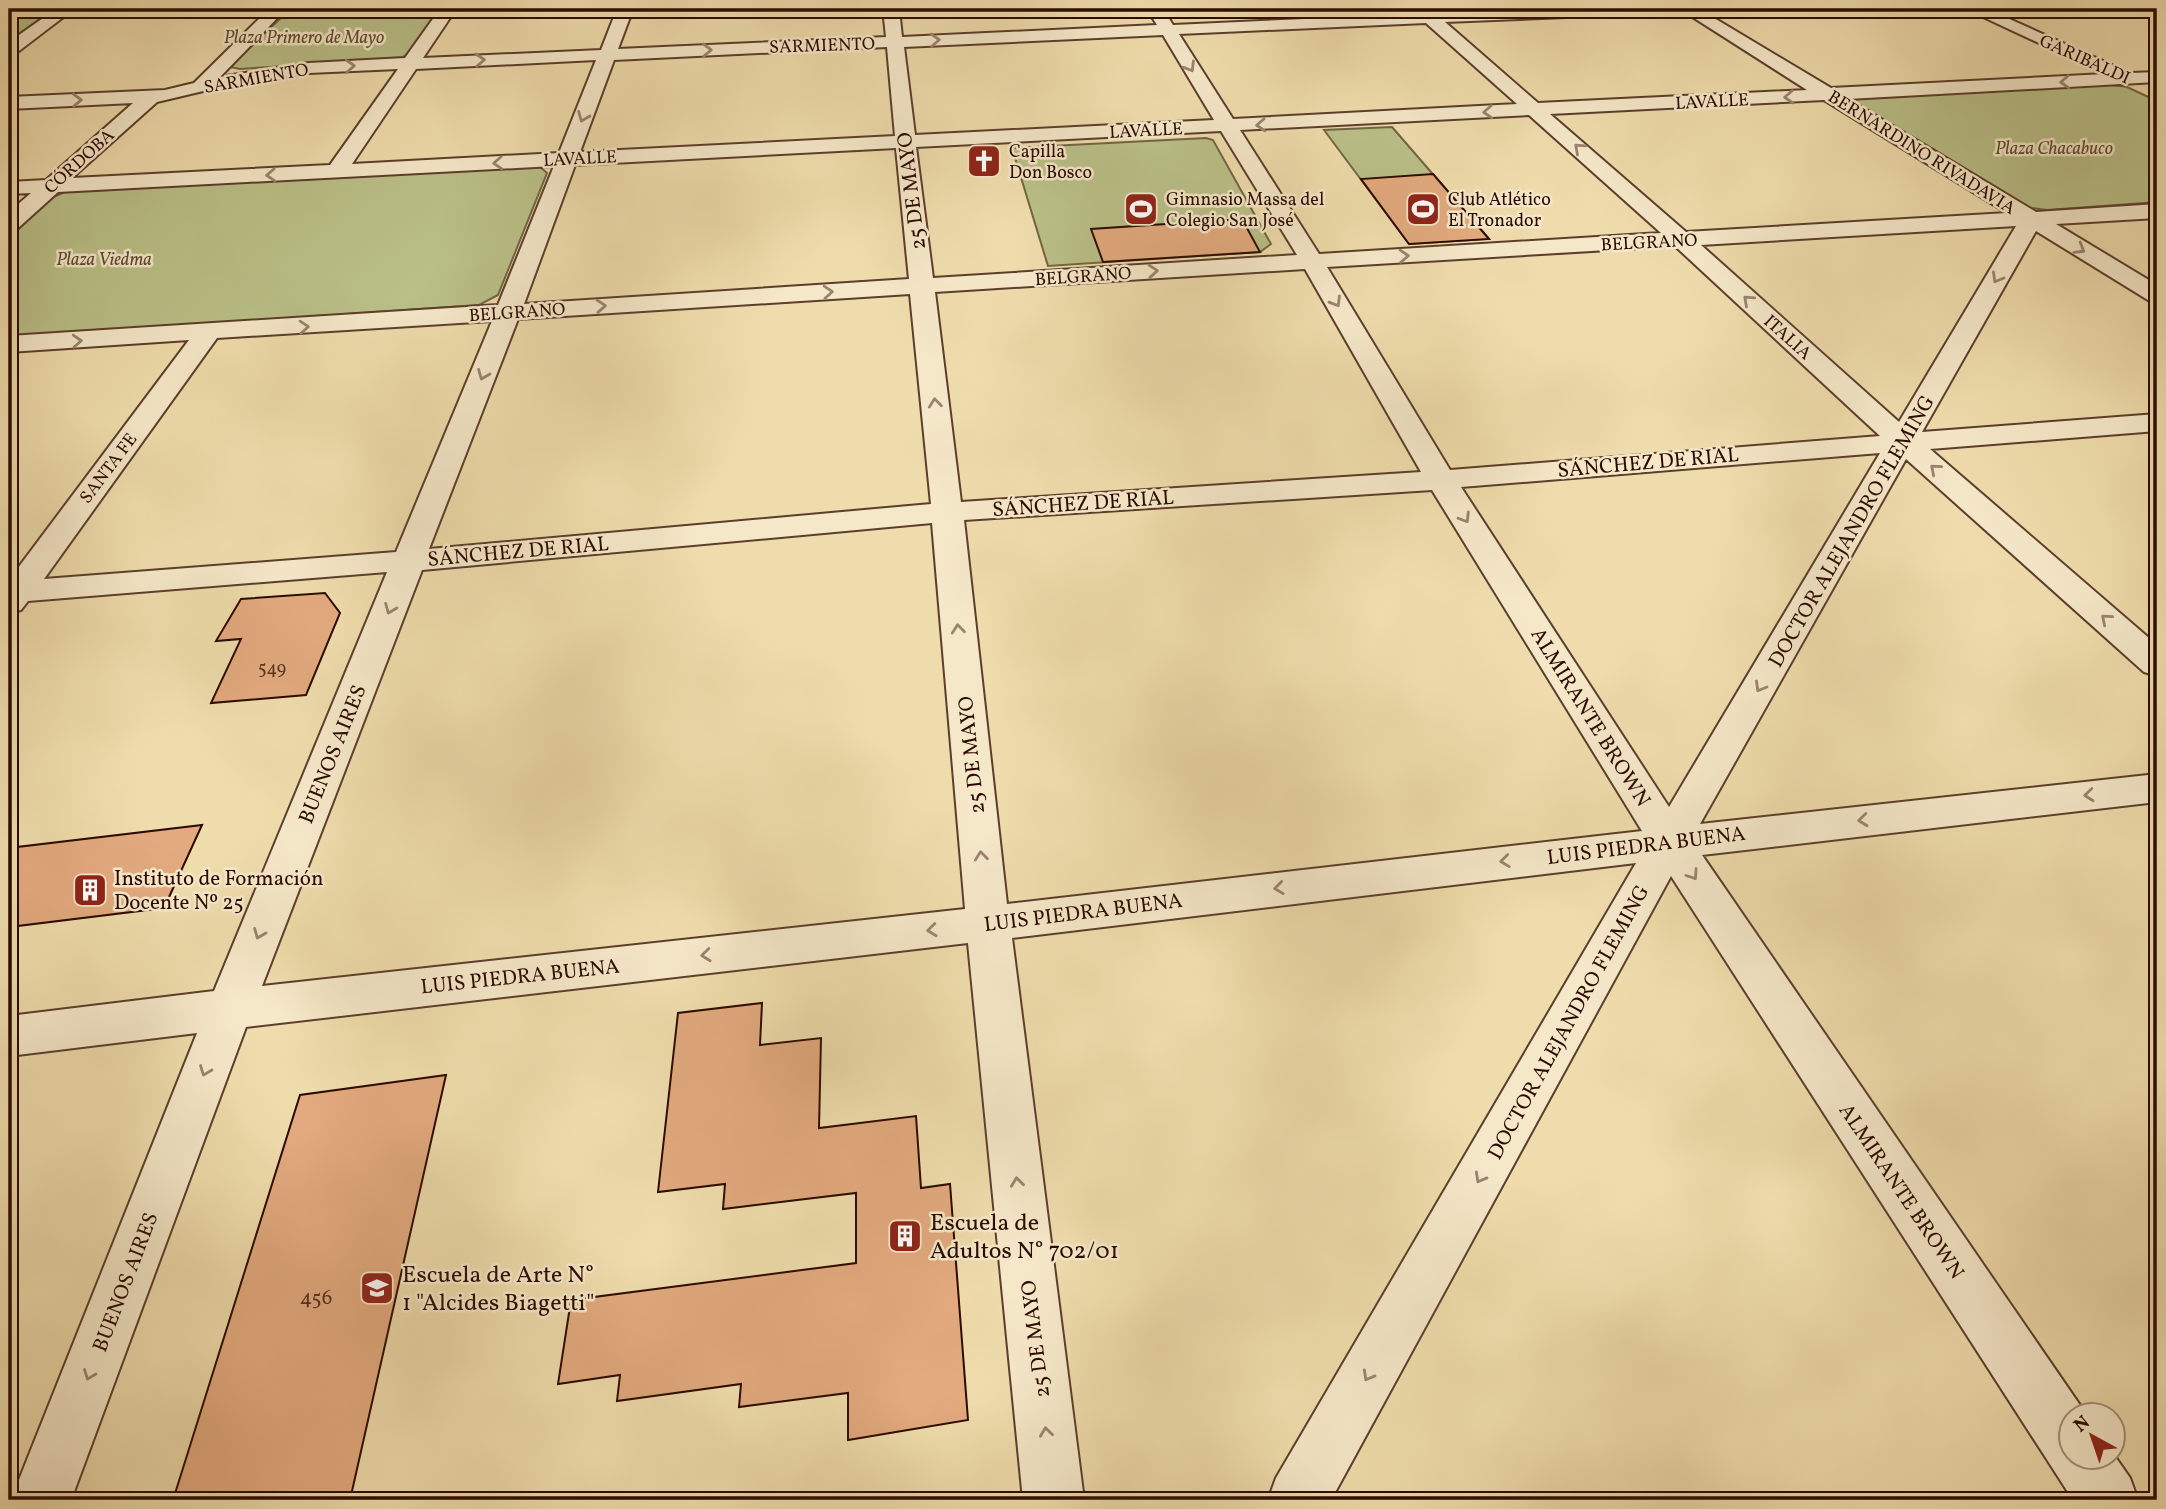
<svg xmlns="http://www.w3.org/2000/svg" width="2166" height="1509" viewBox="0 0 2166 1509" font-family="Vollkorn,serif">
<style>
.green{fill:#bac088;stroke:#726544;stroke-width:2}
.building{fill:#e2aa7e;stroke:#2b0a01;stroke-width:2}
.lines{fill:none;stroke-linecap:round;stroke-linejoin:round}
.minor-casing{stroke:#5c3e2c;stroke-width:4}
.minor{fill:#f5e8c9;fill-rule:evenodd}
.oneway{stroke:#9a846f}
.labels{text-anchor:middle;stroke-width:5;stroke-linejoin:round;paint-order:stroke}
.far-park-label{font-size:18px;font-style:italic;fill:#5d4a30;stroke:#f5e8c9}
.far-street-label{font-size:18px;fill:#2b0a01;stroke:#f5e8c9}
.far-poi-label{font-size:18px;fill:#2b0a01;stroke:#f5e8c9;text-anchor:start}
.number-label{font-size:18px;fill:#593220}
.street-label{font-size:21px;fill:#2b0a01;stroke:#f5e8c9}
.poi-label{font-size:21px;fill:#2b0a01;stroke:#f5e8c9;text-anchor:start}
.near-number-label{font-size:21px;fill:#593220}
.near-poi-label{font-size:24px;fill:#2b0a01;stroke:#f5e8c9;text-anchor:start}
</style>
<rect width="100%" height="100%" fill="#efdcac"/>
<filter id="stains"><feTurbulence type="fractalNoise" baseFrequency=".00286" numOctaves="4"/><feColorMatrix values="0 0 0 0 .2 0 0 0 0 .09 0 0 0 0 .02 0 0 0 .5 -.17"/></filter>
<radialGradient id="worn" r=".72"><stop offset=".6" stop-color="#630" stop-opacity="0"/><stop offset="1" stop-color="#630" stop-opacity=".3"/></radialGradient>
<g class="green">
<polygon points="9,9 58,9 9,44"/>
<polygon points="290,9 440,9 407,55 399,59 240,69 230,67"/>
<polygon points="2105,84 2127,87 2157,101 2157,202 2047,210 2031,208 2015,202 1853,103 1852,99"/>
<polygon points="1392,127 1489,239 1409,244 1324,130"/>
<polygon points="1206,138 1213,140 1271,244 1260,252 1048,266 1012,148"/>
<polygon points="531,166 540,167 547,173 498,295 479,305 9,337 9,238 51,198 67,191"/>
</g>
<g class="building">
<polygon points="1433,174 1489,239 1409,244 1361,179"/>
<polygon points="1242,219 1260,252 1103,262 1091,229"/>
<polygon points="325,593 340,613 306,695 211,703 241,639 216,641 241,599"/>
<polygon points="202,825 164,908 9,927 9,848"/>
<polygon points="762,1003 760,1045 821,1038 819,1128 916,1116 921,1188 950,1184 968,1420 848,1440 848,1393 739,1407 741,1384 617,1401 620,1375 558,1384 571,1300 856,1263 856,1193 723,1209 725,1184 658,1192 678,1013"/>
<polygon points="446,1075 350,1500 173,1500 300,1095"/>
</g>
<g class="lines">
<g class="minor-casing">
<g id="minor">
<polygon points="56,9 74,9 15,54 9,55 9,42"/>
<path d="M269,9H286L220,77L309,63L405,58L440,9H456L423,58L601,50L617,9H633L618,49L886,37L883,9H899L902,37L1157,25L1147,9H1163L1173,25L1416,14L1414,9H1429L1434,13L1535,9H1646L1638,14L1445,22L1538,103L1807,90L1680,9H1699L1831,88L2105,74L1966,9H1987L2130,73L2157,72V82L1848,99L2036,212L2157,204V218L2056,224L2157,285V302L2148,300L2036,231L1922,432L2157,414V431L1930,449L2157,645V676L2144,672L1906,459L1700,824L2157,774V802L1702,855L2086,1414H2072V1456L2114,1455L2130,1478L2138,1500H2073L1671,876L1331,1500H1268L1276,1478L1636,863L1012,938L1084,1500H1023L968,943L246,1027L71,1500H11L197,1033L9,1056V1016L214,991L387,572L28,601L21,610L9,613V580L189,340L9,352V336L498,305L554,166L58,192L17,229L9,231V212L31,193L9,194V182L46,180L133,103L9,109V97L165,90L194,83ZM1426,23L1517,104L1233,119L1179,34ZM1163,35L1214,120L915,135L904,47ZM887,47L895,136L580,152L614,60ZM596,60L559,153L352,164L416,69ZM398,69L330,165L72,178L157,102L216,88L309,73ZM1824,100L2007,213L1686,232L1550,114ZM1529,115L1661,233L1319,254L1240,130ZM1221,131L1297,255L933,278L916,147ZM896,148L909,279L524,304L575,165ZM2016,226L1899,422L1701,245ZM1675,246L1880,436L1450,470L1327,267ZM1305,269L1421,472L961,502L935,292ZM910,294L931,504L429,549L518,319ZM492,321L396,552L44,579L217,338ZM1880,453L1669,807L1461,487ZM1432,490L1642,831L1007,904L964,520ZM932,523L965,909L262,986L422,570Z"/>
</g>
</g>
<use href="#minor" class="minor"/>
</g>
<defs><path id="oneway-chevron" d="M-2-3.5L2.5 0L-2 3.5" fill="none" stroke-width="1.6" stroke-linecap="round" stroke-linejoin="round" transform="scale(1.75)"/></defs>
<g class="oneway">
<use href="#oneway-chevron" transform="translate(935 40) rotate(-3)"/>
<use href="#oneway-chevron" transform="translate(707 50) rotate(-2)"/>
<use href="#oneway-chevron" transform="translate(480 60) rotate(-3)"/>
<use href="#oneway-chevron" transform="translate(350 66) rotate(-3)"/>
<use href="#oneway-chevron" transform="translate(1190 67) rotate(59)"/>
<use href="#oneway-chevron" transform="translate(2065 82) rotate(177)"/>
<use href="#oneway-chevron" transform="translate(1789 97) rotate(177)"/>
<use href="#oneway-chevron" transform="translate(77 100) rotate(-2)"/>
<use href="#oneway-chevron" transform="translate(1488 112) rotate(177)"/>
<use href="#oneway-chevron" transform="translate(583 117) rotate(112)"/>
<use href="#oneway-chevron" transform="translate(1261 125) rotate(177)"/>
<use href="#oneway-chevron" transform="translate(1579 148) rotate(-138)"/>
<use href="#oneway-chevron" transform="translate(498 163) rotate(177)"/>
<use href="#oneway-chevron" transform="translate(271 175) rotate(177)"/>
<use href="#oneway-chevron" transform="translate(2080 249) rotate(31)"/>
<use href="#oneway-chevron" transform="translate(1404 256) rotate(-3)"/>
<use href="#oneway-chevron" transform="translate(1153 271) rotate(-4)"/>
<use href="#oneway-chevron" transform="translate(1997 278) rotate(120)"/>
<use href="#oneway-chevron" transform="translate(828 292) rotate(-4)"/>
<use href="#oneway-chevron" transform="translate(1748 300) rotate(-138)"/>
<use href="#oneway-chevron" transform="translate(1336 302) rotate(59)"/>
<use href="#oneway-chevron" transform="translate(601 306) rotate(-4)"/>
<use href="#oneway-chevron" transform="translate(304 327) rotate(-4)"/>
<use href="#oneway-chevron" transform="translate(77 341) rotate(-3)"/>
<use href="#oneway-chevron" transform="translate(483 375) rotate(112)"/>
<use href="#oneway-chevron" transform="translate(935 403) rotate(-96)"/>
<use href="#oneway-chevron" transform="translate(1935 469) rotate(-139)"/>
<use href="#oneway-chevron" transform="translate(1465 518) rotate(58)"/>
<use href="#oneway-chevron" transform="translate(390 609) rotate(112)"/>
<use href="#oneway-chevron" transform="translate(2106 619) rotate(-139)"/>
<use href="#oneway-chevron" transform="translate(958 629) rotate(-96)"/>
<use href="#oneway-chevron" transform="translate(1760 687) rotate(120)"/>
<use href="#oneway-chevron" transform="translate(2089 795) rotate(174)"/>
<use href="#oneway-chevron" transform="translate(1863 820) rotate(174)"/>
<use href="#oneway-chevron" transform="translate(981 856) rotate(-96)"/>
<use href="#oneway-chevron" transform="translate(1505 861) rotate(173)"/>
<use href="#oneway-chevron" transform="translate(1693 875) rotate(56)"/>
<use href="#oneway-chevron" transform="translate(1279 888) rotate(173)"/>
<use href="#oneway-chevron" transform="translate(932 930) rotate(174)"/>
<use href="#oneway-chevron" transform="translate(259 934) rotate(112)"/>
<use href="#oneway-chevron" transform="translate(706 955) rotate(174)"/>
<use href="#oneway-chevron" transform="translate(205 1071) rotate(111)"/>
<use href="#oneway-chevron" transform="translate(1480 1178) rotate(119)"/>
<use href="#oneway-chevron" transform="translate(1017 1182) rotate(-97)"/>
<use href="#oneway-chevron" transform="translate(89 1375) rotate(111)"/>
<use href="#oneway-chevron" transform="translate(1368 1376) rotate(119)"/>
<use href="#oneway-chevron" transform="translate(1046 1432) rotate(-97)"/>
</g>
<defs>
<g id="church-square" transform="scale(1.75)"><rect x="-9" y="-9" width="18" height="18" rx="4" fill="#8f2418" stroke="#f5e8c9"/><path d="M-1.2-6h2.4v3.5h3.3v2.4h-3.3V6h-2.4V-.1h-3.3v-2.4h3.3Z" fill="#fff"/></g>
<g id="stadium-square" transform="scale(1.75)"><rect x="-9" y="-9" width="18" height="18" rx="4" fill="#8f2418" stroke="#f5e8c9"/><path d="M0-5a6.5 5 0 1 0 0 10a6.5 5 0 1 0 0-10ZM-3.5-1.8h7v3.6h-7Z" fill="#fff"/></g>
<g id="building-square" transform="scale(1.75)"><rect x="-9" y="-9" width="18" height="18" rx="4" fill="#8f2418" stroke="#f5e8c9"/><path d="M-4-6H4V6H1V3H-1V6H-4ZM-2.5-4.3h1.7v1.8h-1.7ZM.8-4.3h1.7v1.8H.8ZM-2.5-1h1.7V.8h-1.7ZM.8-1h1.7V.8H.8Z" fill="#fff"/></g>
<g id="university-square" transform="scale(1.75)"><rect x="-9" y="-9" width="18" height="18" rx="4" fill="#8f2418" stroke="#f5e8c9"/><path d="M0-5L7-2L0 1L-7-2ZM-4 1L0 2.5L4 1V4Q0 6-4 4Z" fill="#fff"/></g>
</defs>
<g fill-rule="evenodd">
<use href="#church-square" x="984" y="161"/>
<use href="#stadium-square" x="1141" y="209"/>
<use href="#stadium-square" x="1423" y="209"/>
<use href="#building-square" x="90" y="890"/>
<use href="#building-square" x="905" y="1236"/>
<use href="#university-square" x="377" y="1288"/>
</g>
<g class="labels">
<g class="far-park-label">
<text x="304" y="43">Plaza Primero de Mayo</text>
<text x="2054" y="154">Plaza Chacabuco</text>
<text x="104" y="265">Plaza Viedma</text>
</g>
<g class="far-street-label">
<text transform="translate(822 45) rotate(-2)" y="6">SARMIENTO</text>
<text transform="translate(2085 59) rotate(24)" y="6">GARIBALDI</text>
<text transform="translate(256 78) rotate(-10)" y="6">SARMIENTO</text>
<text transform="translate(1712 101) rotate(-3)" y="6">LAVALLE</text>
<text transform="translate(1146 130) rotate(-3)" y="6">LAVALLE</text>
<text transform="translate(1922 152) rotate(32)" y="6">BERNARDINO RIVADAVIA</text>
<text transform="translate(580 158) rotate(-3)" y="6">LAVALLE</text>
<text transform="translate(79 161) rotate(-42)" y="6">CÓRDOBA</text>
<text transform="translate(1649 242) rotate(-3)" y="6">BELGRANO</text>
<text transform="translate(1083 276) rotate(-4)" y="6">BELGRANO</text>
<text transform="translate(517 312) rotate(-4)" y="6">BELGRANO</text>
<text transform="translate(1788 337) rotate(42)" y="6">ITALIA</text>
<text transform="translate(108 468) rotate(-53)" y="6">SANTA FE</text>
</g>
<g class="far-poi-label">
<text x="1009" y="157">Capilla<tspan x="1009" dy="21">Don Bosco</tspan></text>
<text x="1166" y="205">Gimnasio Massa del<tspan x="1166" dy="21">Colegio San José</tspan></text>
<text x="1448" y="205">Club Atlético<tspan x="1448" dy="21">El Tronador</tspan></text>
</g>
<g class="number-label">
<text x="272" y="674">549</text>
</g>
<g class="street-label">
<text transform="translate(911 191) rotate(-97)" y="7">25 DE MAYO</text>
<text transform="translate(1648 462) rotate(-5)" y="7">SÁNCHEZ DE RIAL</text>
<text transform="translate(1083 503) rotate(-4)" y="7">SÁNCHEZ DE RIAL</text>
<text transform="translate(1851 531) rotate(-60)" y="7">DOCTOR ALEJANDRO FLEMING</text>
<text transform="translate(518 551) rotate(-5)" y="7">SÁNCHEZ DE RIAL</text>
<text transform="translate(1591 717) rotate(58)" y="7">ALMIRANTE BROWN</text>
<text transform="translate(332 754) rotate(-68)" y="7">BUENOS AIRES</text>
<text transform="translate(971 755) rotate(-96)" y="7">25 DE MAYO</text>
<text transform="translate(1646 845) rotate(-7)" y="7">LUIS PIEDRA BUENA</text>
<text transform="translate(1083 912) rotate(-7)" y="7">LUIS PIEDRA BUENA</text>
<text transform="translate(520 976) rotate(-6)" y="7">LUIS PIEDRA BUENA</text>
<text transform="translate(1568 1022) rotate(-61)" y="7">DOCTOR ALEJANDRO FLEMING</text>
<text transform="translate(1902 1191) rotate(56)" y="7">ALMIRANTE BROWN</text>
<text transform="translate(125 1282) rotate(-69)" y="7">BUENOS AIRES</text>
<text transform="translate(1035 1339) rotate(-97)" y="7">25 DE MAYO</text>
</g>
<g class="poi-label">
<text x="114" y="885">Instituto de Formación<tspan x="114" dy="24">Docente Nº 25</tspan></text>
</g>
<g class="near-number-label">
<text x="316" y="1304">456</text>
</g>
<g class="near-poi-label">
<text x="930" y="1230">Escuela de<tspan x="930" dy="28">Adultos N° 702/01</tspan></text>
<text x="402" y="1282">Escuela de Arte N°<tspan x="402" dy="28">1 "Alcides Biagetti"</tspan></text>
</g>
</g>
<rect width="2166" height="1509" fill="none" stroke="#efdcac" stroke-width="35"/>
<rect x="10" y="10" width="2145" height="1488" fill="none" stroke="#2b0a01" stroke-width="3.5"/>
<rect x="18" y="18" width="2131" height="1474" fill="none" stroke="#2b0a01" stroke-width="2"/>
<g transform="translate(2092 1436) rotate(320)"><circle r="33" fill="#f5e8c9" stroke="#a48f79" stroke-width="2"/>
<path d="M0-5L12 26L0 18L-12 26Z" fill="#8f2418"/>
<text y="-10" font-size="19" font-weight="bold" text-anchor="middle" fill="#2b0a01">N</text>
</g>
<rect width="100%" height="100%" filter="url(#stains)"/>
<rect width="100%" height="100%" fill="url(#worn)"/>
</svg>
